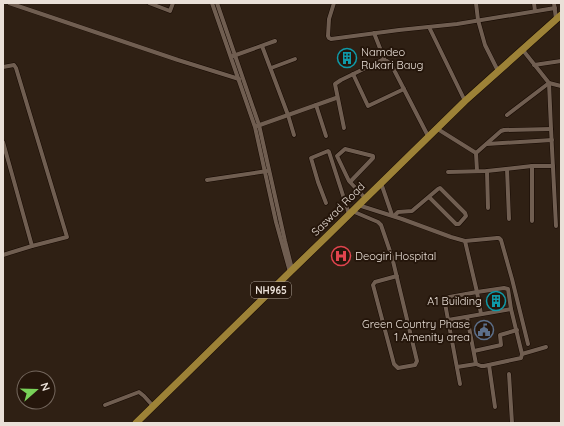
<svg xmlns="http://www.w3.org/2000/svg" width="564" height="426" viewBox="0 0 564 426" font-family="Quicksand,sans-serif">
<style>
.lines{fill:none;stroke-linecap:round;stroke-linejoin:round}
.street-casing{stroke:#160902;stroke-width:5}
.highway-casing{stroke:#160902;stroke-width:8}
.street{stroke:#705e51;stroke-width:4}
.highway{stroke:#9d8237;stroke-width:7}
.labels{text-anchor:middle;stroke-width:4;stroke-linejoin:round;paint-order:stroke}
.shield{fill:#25160b;stroke:#afa39a;stroke-width:1}
.shield-label{font-size:10px;font-weight:bold;fill:#eae0d8}
.poi-label{font-size:11px;fill:#eae0d8;stroke:#25160b;text-anchor:start}
.street-label{font-size:11px;fill:#eae0d8;stroke:#25160b}
</style>
<rect width="100%" height="100%" fill="#2f2014"/>
<g class="lines">
<g class="street-casing">
<g id="street">
<polyline points="9,3 178,60 239,79"/>
<polyline points="149,3 170,11 173,3"/>
<polyline points="212,3 255,127 276,222 290,272"/>
<polyline points="217,3 259,125 285,241 292,269"/>
<polyline points="334,3 329,19 328,36 329,38 331,39 399,30 457,24 555,8"/>
<polyline points="476,3 478,20 485,45 498,71"/>
<polyline points="534,3 535,11"/>
<polyline points="554,3 556,19"/>
<polyline points="429,27 465,101"/>
<polyline points="374,33 385,61"/>
<polyline points="262,46 288,115 294,135"/>
<polyline points="522,49 549,83 561,86"/>
<polyline points="233,56 275,41"/>
<polyline points="534,65 561,61"/>
<polyline points="3,67 14,65 16,68 67,237 32,246"/>
<polyline points="271,68 295,59"/>
<polyline points="353,74 368,106 404,89"/>
<polyline points="549,83 551,129 556,226"/>
<polyline points="316,105 326,136"/>
<polyline points="507,115 549,83"/>
<polyline points="257,126 336,98"/>
<polyline points="344,128 335,84 341,80 382,60 387,61 391,64 428,136"/>
<polyline points="436,128 476,153"/>
<polyline points="3,142 32,246 3,255"/>
<polyline points="487,144 552,140"/>
<polyline points="476,153 501,131 504,130 551,129"/>
<polyline points="476,153 477,171"/>
<polyline points="532,166 532,221"/>
<polyline points="507,169 509,219"/>
<polyline points="487,171 488,208"/>
<polyline points="448,172 487,171 532,166 553,166"/>
<polyline points="207,180 267,171"/>
<polyline points="350,182 373,158 373,156 345,149 337,156 349,181 365,198"/>
<polyline points="381,183 392,215"/>
<polyline points="326,203 318,182 311,158 328,151 329,152 349,214"/>
<polyline points="358,205 402,219 451,237 465,241 497,238 499,238 501,240 512,279 528,344"/>
<polyline points="352,211 378,222 381,225 392,257 417,361 415,365 398,368 394,364 373,285 375,282 397,276"/>
<polyline points="394,216 398,212 412,211 438,189 440,188 465,213 466,216 459,224 456,224 429,197"/>
<polyline points="465,241 477,292 504,288 508,289 511,309 522,354 521,358 484,366 481,366 476,364 467,317"/>
<polyline points="448,320 511,309"/>
<polyline points="474,351 501,345 500,335 517,330"/>
<polyline points="522,354 546,347"/>
<polyline points="489,365 495,407"/>
<polyline points="457,367 476,364"/>
<polyline points="509,374 512,423"/>
<polyline points="460,384 444,298 477,292 481,314"/>
<polyline points="105,405 139,392 144,396 153,406"/>
</g>
</g>
<g class="highway-casing">
<polyline id="highway" points="136,423 179,381 290,272 321,242 465,101 561,15"/>
</g>
<use href="#street" class="street"/>
<use href="#highway" class="highway"/>
</g>
<defs>
<g id="building-ring" transform="scale(1)"><circle r="9.5" fill="#25160b" stroke="#0f9aa8" stroke-width="1.5"/><path d="M-4-6H4V6H1V3H-1V6H-4ZM-2.5-4.3h1.7v1.8h-1.7ZM.8-4.3h1.7v1.8H.8ZM-2.5-1h1.7V.8h-1.7ZM.8-1h1.7V.8H.8Z" fill="#0f9aa8"/></g>
<g id="hospital-ring" transform="scale(1)"><circle r="9.5" fill="#25160b" stroke="#e0444e" stroke-width="1.5"/><path d="M-5-5h3v3.5h4V-5h3V5h-3V1.5h-4V5h-3Z" fill="#e0444e"/></g>
<g id="civic-ring" transform="scale(1)"><circle r="9.5" fill="#25160b" stroke="#5c6f8a" stroke-width="1.5"/><path d="M-.6-6.5H3V-4.5H.6V-3L4-1V1h2V6H-6V1h2V-1L-.6-3ZM-1.2 2.5V6h2.4V2.5Z" fill="#5c6f8a"/></g>
</defs>
<g fill-rule="evenodd">
<use href="#building-ring" x="347" y="58"/>
<use href="#hospital-ring" x="341" y="256"/>
<use href="#building-ring" x="496" y="301"/>
<use href="#civic-ring" x="484" y="330"/>
</g>
<g class="labels">
<rect class="shield" x="251" y="282" width="40" height="16" rx="3"/>
<g class="shield-label">
<text x="271" y="294">NH965</text>
</g>
<g class="poi-label">
<text x="361" y="56">Namdeo<tspan x="361" dy="13">Rukari Baug</tspan></text>
<text x="355" y="260">Deogiri Hospital</text>
<text x="482" y="305" text-anchor="end">A1 Building</text>
<text x="470" y="328" text-anchor="end">Green Country Phase<tspan x="470" dy="13">1 Amenity area</tspan></text>
</g>
<g class="street-label">
<text transform="translate(338 209) rotate(-45)" y="4">Saswad Road</text>
</g>
</g>
<rect width="564" height="426" fill="none" stroke="#eae0d8" stroke-width="8"/>
<g transform="translate(36 390) rotate(70)"><circle r="19" fill="#25160b" stroke="#74675d"/>
<path d="M0-3L7 15L0 10L-7 15Z" fill="#78d158"/>
<text y="-6" font-size="11" font-weight="bold" text-anchor="middle" fill="#eae0d8">N</text>
</g>
</svg>
